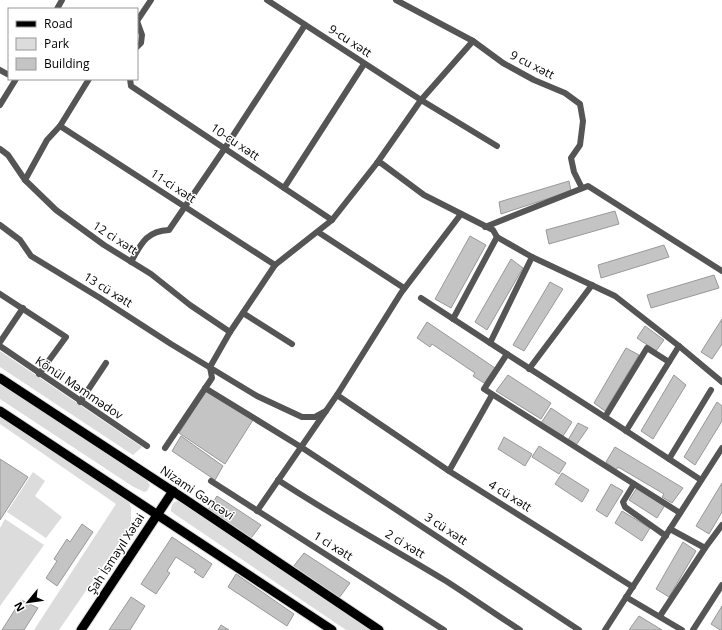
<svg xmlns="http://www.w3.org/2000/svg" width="722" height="630" viewBox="0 0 722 630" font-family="'Open Sans',sans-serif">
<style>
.green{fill:#dcdcdc}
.building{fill:#c4c4c4;stroke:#999}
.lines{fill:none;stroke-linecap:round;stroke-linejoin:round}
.primary-casing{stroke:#dbdbdb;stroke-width:11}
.minor{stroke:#555;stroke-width:6}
.primary{stroke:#000;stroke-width:9}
.labels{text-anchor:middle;stroke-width:3;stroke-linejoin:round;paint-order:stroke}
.street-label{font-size:12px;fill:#000;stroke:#fff}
</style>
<rect width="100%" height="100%" fill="#fff"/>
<g class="green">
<polygon points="0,351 142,447 133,455 0,367"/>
<polygon points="0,382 145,478 150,485 147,491 144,492 132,486 0,399"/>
<polygon points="0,415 128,498 131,508 131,525 59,630 34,630 116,504 0,424"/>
<polygon points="33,472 45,481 35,496 62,517 46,538 7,512"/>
<path d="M178,501H180L371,630H346L176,515L171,511C171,505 173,502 178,501Z"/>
<polygon points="5,519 44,545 0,606 0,528"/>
</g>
<g class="building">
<polygon points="569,181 571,191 501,214 499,202"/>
<polygon points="615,211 619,224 549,244 546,230"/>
<polygon points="470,236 486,245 451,308 435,299"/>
<polygon points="664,245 669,257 601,278 598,265"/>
<polygon points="511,259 523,268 487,330 475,322"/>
<polygon points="714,275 719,288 651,308 647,295"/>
<polygon points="550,282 563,289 524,351 513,345"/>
<polygon points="722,319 722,344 712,359 701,352"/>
<polygon points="427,322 495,368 484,383 473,376 475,373 432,344 430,347 417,338"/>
<polygon points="645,326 664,340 656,351 637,338"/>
<polygon points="626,348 639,355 605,411 594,403"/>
<polygon points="508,375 551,403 541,419 496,391"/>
<polygon points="674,375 686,385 653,439 641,431"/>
<polygon points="206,391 253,420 225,464 179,433"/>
<polygon points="717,402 722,406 722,421 695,465 684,457"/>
<polygon points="551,408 572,422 563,436 541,423"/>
<polygon points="578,423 588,428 576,445 568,440"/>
<polygon points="181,436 223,466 215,480 172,451"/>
<polygon points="504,437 532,454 525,466 498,449"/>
<polygon points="539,446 566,463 559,474 532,457"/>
<polygon points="615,447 683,488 672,503 662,497 664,494 618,467 616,470 606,462"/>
<polygon points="0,459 28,477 0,520"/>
<polygon points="562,473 589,490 582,502 555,484"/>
<polygon points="722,483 722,512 709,534 696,526"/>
<polygon points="611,484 623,491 607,517 596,510"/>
<polygon points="637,488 665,505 657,518 629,500"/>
<polygon points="217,496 261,525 251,538 208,510"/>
<polygon points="622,511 650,528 642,541 615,523"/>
<polygon points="82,524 93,532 57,586 46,578 57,561 54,559 67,539 70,542"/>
<polygon points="172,537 212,564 203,578 194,572 196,570 176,557 167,571 170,573 156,594 141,584"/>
<polygon points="683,542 696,551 669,597 656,589"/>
<polygon points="304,553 350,583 339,598 293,567"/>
<polygon points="236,574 294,614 287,626 228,587"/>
<polygon points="131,597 145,606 130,630 109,630"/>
<polygon points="21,600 38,608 24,630 2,630"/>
<polygon points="722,606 722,630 720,630 711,624"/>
<polygon points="639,616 662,630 629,630"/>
<polygon points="221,625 229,630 218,630"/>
</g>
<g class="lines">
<g class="primary-casing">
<g id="primary">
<polyline points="0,378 186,500 379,630"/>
<polyline points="0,411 332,630"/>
<polyline points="81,630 173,491"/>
</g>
</g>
<g class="minor">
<polyline points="267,0 421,100 497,146"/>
<polyline points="396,0 473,41 503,63 534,80 565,93 580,104 583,121 580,145 571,158 574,172 582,188"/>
<polyline points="57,9 62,0"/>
<polyline points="137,47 141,43 142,35 137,21 151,0"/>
<polyline points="0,70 9,75"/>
<polyline points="130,79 131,86 332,220"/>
<polyline points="0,105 16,79"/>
<polyline points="60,126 275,265"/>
<polyline points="0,149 8,155 25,180 56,210 104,245 151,274 190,305 230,332"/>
<polyline points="377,163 381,163 424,195 493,230 497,237 532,257 615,296 679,346 722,382"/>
<polyline points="25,180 47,140 60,126 89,79"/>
<polyline points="284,188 364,64"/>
<polyline points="0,225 20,240 31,256 100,298 171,344 257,396 302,417 315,417 326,411"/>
<polyline points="485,227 588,186 722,271"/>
<polyline points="318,232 404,288"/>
<path d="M131,262C141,244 146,231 169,230L225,148L305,25"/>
<polyline points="0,294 66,337 39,374"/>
<polyline points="421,298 507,354"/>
<polyline points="243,313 292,344"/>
<polyline points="453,319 497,237"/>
<polyline points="0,342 23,308"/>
<polyline points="490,343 532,257"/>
<polyline points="0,346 147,446"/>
<polyline points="669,362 647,348 605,417 701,480"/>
<polyline points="529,369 592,285"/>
<polyline points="205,388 301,447 579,630"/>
<polyline points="492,395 449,471 633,587"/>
<polyline points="80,402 106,363"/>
<polyline points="605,417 507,354 484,389 680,513"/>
<polyline points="626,431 679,346"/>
<polyline points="165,448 212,378 210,367 230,332 275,265 332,220 377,163 421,100 473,41"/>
<polyline points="669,459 711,390"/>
<polyline points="449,471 337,395 401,293 461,214"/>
<path d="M278,480C333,516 390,547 446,581C471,597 495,614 520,630"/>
<polyline points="211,481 444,630"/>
<polyline points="634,484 623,502 625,507 666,536"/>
<polyline points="257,511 337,395"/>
<polyline points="670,529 705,548"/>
<polyline points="626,597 682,630"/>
<polyline points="660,616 705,548 722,525"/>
<polyline points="605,630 722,448"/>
<polyline points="693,630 722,585"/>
</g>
<use href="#primary" class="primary"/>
</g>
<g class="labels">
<g class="street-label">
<text transform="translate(350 41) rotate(33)" y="4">9-cu xətt</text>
<text transform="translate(532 65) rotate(27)" y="4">9 cu xətt</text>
<text transform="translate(235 142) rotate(34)" y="4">10-cu xətt</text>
<text transform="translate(173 186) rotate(33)" y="4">11-ci xətt</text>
<text transform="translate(115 238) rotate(33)" y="4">12 ci xətt</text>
<text transform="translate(108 290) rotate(32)" y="4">13 cü xətt</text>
<text transform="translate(79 388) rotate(34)" y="4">Könül Məmmədov</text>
<text transform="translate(197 493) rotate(34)" y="4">Nizami Gəncəvi</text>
<text transform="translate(510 496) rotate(32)" y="4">4 cü xətt</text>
<text transform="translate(446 529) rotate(33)" y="4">3 cü xətt</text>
<text transform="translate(405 544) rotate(31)" y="4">2 ci xətt</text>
<text transform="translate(333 546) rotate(32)" y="4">1 ci xətt</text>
<text transform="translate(116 554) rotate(-57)" y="4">Şah İsmayıl Xətai</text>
</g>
</g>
<rect x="8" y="8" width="130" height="72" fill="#ffffff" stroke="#999999"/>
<rect x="16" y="21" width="20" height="6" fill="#000000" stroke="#999999"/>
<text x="44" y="28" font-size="12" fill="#000000">Road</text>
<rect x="16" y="38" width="20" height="12" fill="#dcdcdc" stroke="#999999"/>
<text x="44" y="48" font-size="12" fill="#000000">Park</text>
<rect x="16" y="58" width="20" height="12" fill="#c4c4c4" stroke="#999999"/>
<text x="44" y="68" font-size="12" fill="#000000">Building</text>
<g transform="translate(28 602) rotate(241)" stroke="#ffffff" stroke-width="3" paint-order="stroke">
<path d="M0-3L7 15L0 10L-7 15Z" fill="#000000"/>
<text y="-6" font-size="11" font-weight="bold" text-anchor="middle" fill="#000000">N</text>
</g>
</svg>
